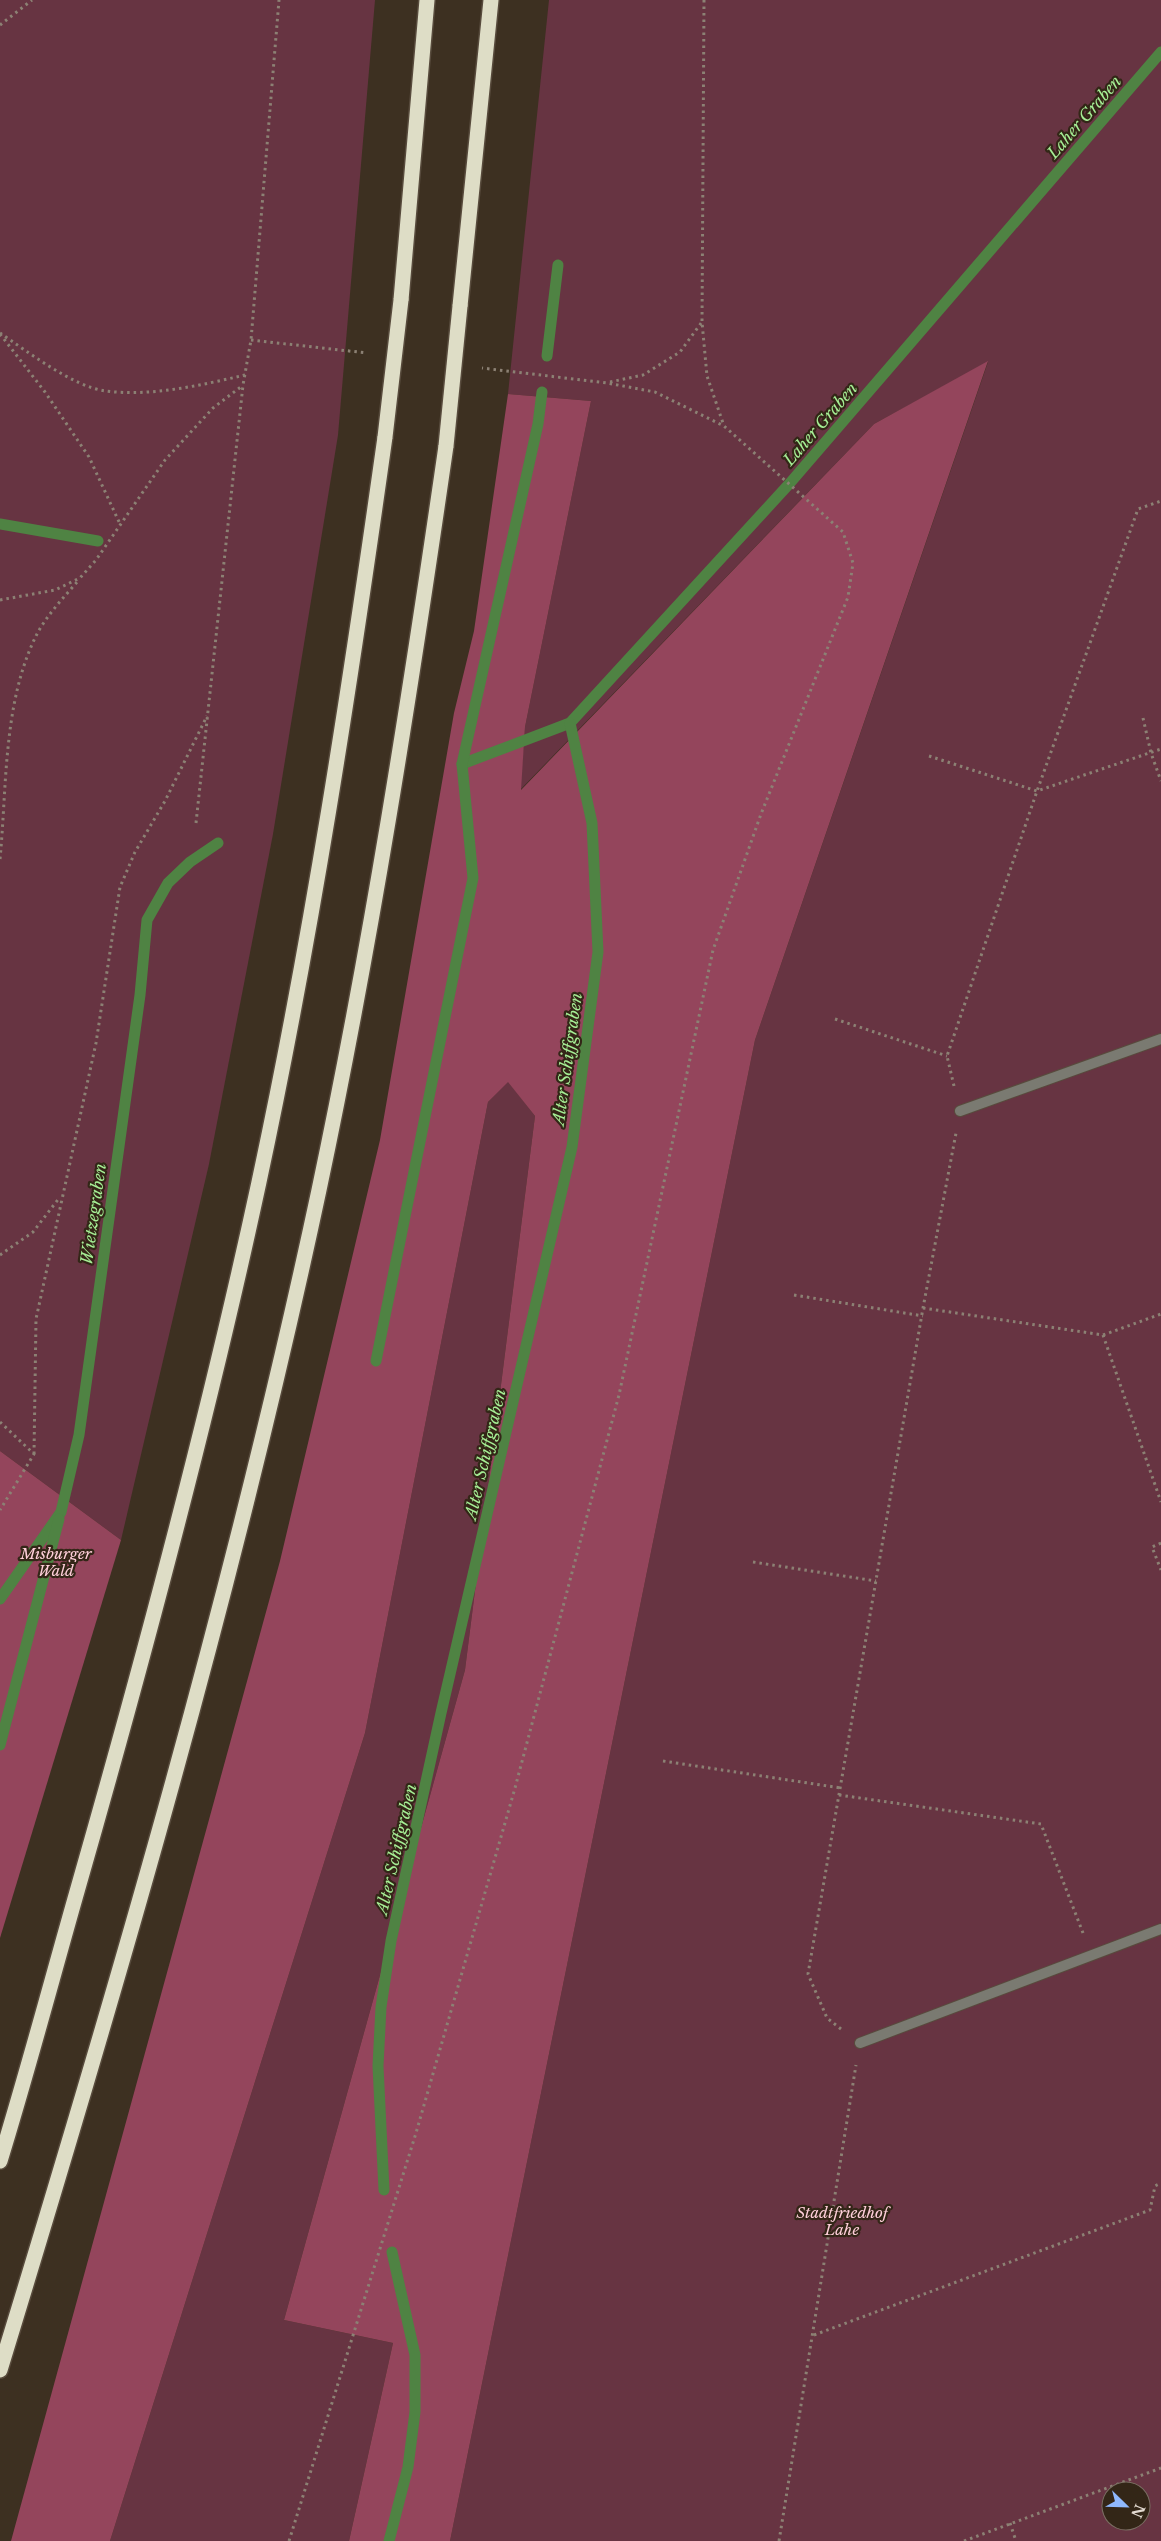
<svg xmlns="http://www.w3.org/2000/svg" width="1161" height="2541" viewBox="0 0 1161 2541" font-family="'Libre Baskerville',serif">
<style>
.green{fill:#673442;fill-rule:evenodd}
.forest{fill:#94455c}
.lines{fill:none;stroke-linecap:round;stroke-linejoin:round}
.stream{stroke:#4f8343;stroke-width:11}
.service-casing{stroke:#584b3d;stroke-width:12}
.motorway-casing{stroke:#584b3d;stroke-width:18}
.path{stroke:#8c8174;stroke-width:3;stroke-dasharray:2.5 4;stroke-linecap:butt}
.service{stroke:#7a7a71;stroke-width:10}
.motorway{stroke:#deddc6;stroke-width:15}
.motorway-bridge-casing{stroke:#584b3d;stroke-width:18;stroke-linecap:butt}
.motorway-bridge{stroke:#deddc6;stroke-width:15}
.labels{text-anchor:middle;stroke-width:4.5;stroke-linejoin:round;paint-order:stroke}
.park-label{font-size:15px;font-style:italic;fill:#ffcfda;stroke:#332617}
.water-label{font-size:16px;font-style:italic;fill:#a6ef95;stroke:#332617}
</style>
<rect width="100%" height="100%" fill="#3d3021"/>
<g class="green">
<polygon points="0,0 375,0 338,435 273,834 209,1164 121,1540 0,1451"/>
<path d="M549,0H1161V2541H450L755,1040L988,362L874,424L520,790L525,727L591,401L508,394ZM1111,2491H1141V2521H1111Z"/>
<polygon points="508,1081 535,1116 465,1670 284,2320 393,2343 349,2541 110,2541 365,1733 488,1102"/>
</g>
<g class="forest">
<polygon points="988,361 755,1040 450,2541 349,2541 393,2343 284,2320 465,1670 535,1116 508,1082 488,1102 365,1733 110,2541 11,2541 280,1561 380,1140 454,713 474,631 508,394 591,401 525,727 521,790 874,424"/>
<polygon points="0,1451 121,1540 0,1938"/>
</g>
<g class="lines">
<g class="stream">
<polyline points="547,356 558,265"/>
<polyline points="0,524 98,541"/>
<polyline points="462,764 570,723 790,483 1161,52"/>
<polyline points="376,1361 473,878 462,764 538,424 542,392"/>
<polyline points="0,1599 61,1512 79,1435 140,995 147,920 168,883 190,862 218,843"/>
<polyline points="0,1745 59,1519"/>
<polyline points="384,2190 378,2066 381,2007 391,1941 441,1713 572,1147 598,952 592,823 570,723"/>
<polyline points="389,2541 408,2467 415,2412 415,2355 392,2252"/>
</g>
<g class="service-casing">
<g id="service">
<polyline points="960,1111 1161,1039"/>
<polyline points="860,2043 1161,1929"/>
</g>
</g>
<g class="motorway-casing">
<g id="motorway">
<polyline points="401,300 427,0"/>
<polyline points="460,306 491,0"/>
<path d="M0,2161C28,2070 52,1979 78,1888C145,1654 208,1419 259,1182C312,935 350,686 385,437"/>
<path d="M0,2370C119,1981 234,1589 319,1190C371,944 410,695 446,446"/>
</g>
</g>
<g class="path">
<polyline points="704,0 702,322 707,376 724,426"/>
<polyline points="0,25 32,0"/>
<path d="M0,333C27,351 73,387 106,391C150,397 202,385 245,375"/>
<polyline points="0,334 45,392 89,457 120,524"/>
<polyline points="251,340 367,353"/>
<polyline points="610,382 643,375 680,352 702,322"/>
<polyline points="0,600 55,590 80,578 96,560 165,460 213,408 242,386"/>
<polyline points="1143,718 1151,753 1161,781"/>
<polyline points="929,756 1037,791 1161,749"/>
<polyline points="196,823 243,385 251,340 279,0"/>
<path d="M0,859C7,786 3,703 36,636C46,616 64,597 78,581"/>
<polyline points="835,1019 947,1056"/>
<polyline points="954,1086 947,1056 1037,791 1138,509 1161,501"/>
<polyline points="0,1255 33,1232 60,1197"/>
<polyline points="794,1295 923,1316"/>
<polyline points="923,1308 1103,1335 1161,1314"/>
<polyline points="1103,1335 1161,1502"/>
<polyline points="0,1422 34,1454 0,1510"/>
<polyline points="34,1454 36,1319 96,1043 120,887 135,852 165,801 207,716"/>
<polyline points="1161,1543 1152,1547 1161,1570"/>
<polyline points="753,1562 876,1581"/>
<polyline points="663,1761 841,1788"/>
<polyline points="839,1795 1041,1824 1083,1933"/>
<polyline points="841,2029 827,2018 808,1974 923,1308 956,1133"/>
<polyline points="814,2335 1150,2210 1155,2186 1161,2183"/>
<polyline points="1010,2523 1016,2541"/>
<polyline points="289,2541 416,2133 515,1788 619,1395 713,950 761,814 848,597 853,563 843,532 724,426 655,392 607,383 482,368"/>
<polyline points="779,2541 856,2065"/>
<polyline points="964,2541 1161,2468"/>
</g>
<use href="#service" class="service"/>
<use href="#motorway" class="motorway"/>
<g class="motorway-bridge-casing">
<g id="motorway-bridge">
<polyline points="385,437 401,300"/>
<polyline points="446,446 460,306"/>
</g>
</g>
<use href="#motorway-bridge" class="motorway-bridge"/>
</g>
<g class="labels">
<g class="park-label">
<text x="56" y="1559">Misburger<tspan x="56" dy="17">Wald</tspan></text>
<text x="842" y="2218">Stadtfriedhof<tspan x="842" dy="17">Lahe</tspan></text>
</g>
<g class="water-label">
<text transform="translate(1084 117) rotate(-49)" y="6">Laher Graben</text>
<text transform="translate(820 424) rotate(-49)" y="6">Laher Graben</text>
<text transform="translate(567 1059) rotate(-82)" y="6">Alter Schiffgraben</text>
<text transform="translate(93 1214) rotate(-82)" y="6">Wietzegraben</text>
<text transform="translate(485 1454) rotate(-77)" y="6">Alter Schiffgraben</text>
<text transform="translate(396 1849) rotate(-77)" y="6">Alter Schiffgraben</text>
</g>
</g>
<g transform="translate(1126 2506) rotate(113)"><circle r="24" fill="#332617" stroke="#7a6e62"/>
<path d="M0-4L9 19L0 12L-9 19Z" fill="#8fb8fd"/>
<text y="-8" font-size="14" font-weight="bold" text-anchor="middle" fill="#e4dbd2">N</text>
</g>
</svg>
